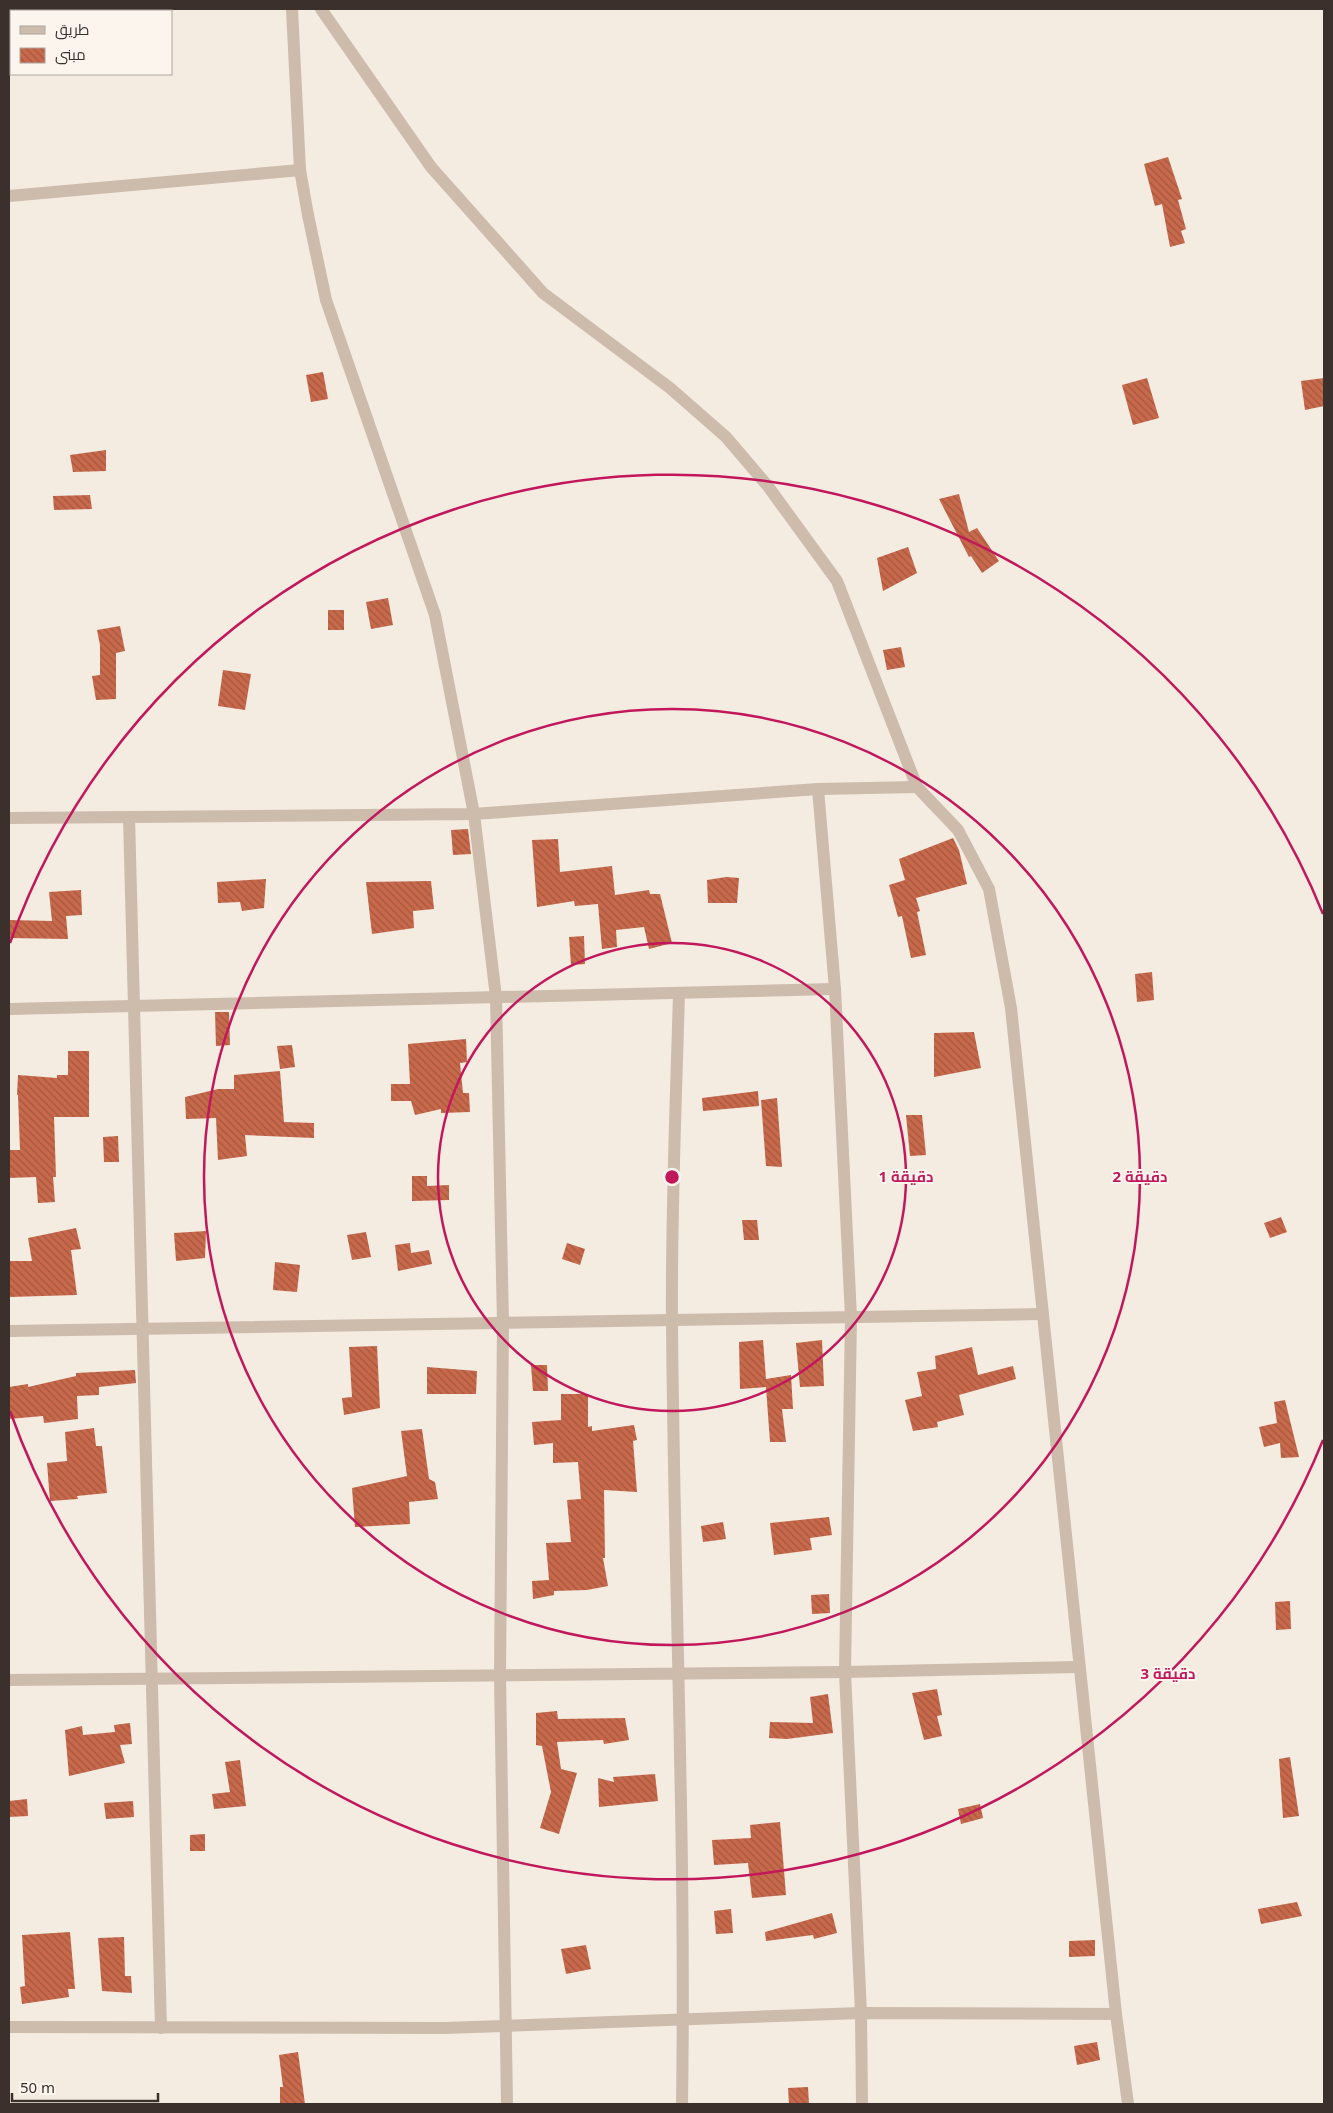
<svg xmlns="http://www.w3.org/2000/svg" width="1333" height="2113" viewBox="0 0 1333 2113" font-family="'Noto Sans',Cairo,sans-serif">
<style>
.building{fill:url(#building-back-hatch)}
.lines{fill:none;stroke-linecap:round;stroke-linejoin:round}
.minor{stroke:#cdbbac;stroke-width:12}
.ring{fill:none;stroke:#c2185b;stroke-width:2.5}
.centre{fill:#c2185b;stroke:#fbf5ee;stroke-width:2.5}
.ring-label{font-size:15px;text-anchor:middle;font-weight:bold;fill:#c2185b;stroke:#fbf5ee;stroke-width:4;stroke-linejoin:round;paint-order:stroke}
</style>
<defs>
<pattern id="building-back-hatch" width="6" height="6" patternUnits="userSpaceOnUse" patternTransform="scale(1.25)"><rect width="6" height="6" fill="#c8694b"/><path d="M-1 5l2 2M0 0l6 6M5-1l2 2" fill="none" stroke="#a4573f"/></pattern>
</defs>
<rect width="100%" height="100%" fill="#f4ebe1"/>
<g class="building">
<polygon points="1168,157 1182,199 1178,200 1186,229 1181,231 1185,243 1170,247 1162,204 1155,206 1144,164"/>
<polygon points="323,372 328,399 311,402 306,375"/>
<polygon points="1147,378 1159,418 1133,425 1122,385"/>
<polygon points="1324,378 1324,406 1305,410 1301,381"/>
<polygon points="106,450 106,471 73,472 70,455"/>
<polygon points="959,494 969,532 977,528 999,561 982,573 971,556 969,557 939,499"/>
<polygon points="90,495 92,509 54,510 53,496"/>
<polygon points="908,547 917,573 883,591 877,558"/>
<polygon points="388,598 393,625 371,629 366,602"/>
<rect x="328" y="610" width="16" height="20"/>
<polygon points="120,626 125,651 116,653 116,699 96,700 92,676 100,675 100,645 97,630"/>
<polygon points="901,647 905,667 887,670 883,650"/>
<polygon points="223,670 251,674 245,710 218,706"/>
<polygon points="468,829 471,854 453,855 451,830"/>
<polygon points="953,838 959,850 967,884 916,898 920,911 917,912 926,955 911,958 902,916 898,917 889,885 905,880 899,859"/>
<polygon points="558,839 560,872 612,866 615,895 649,890 650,894 660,894 672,943 649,949 644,927 616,930 617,947 602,949 598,904 575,906 574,901 537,907 532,840"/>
<polygon points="726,877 739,878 737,903 708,903 707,880"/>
<polygon points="266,879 264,908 242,911 240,902 218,903 217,882"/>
<polygon points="431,881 434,909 413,911 414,928 372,934 366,882"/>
<polygon points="81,890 82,915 66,916 68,939 9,938 9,920 52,921 49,892"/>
<polygon points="584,936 585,964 571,965 569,937"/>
<polygon points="1152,972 1154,1000 1137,1002 1135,974"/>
<polygon points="215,1012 229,1012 230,1045 216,1046"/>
<polygon points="974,1032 981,1068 934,1077 934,1033"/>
<polygon points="466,1039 467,1062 460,1063 463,1093 469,1093 470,1112 441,1113 441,1109 415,1115 411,1101 391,1101 391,1084 410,1084 408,1044"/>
<polygon points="292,1045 295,1067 280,1069 277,1046"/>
<polygon points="68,1051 89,1051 89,1117 54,1117 56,1177 53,1177 55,1202 38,1203 36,1177 9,1178 9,1150 20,1150 18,1095 17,1095 18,1075 57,1078 57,1075 68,1075"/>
<polygon points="280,1071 284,1122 314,1123 314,1138 245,1135 247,1156 218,1160 216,1118 186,1119 185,1097 218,1089 234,1089 234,1075"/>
<polygon points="758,1091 759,1106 703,1111 702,1098"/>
<polygon points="777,1098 782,1167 766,1166 761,1100"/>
<polygon points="906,1115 922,1115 926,1155 910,1156"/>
<polygon points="118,1136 119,1162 104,1162 103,1137"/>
<polygon points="412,1176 427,1176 427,1186 449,1185 449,1200 412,1201"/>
<polygon points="1281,1217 1287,1232 1270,1238 1264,1223"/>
<polygon points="742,1220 757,1220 759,1240 744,1240"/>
<polygon points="76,1228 81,1249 71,1250 77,1295 9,1297 9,1261 32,1261 28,1238"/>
<polygon points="206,1231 205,1258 176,1261 174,1233"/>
<polygon points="366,1232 371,1257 352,1260 347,1235"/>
<polygon points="410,1243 411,1253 429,1250 432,1264 398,1271 395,1245"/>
<polygon points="567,1243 585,1249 580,1265 562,1259"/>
<polygon points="275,1262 300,1265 297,1292 273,1290"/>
<polygon points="763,1340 766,1379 791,1375 793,1409 782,1409 786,1442 770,1442 766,1387 740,1389 739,1342"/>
<polygon points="822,1340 824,1386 800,1387 796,1343"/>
<polygon points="377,1346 380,1408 344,1415 342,1398 352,1397 349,1347"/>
<polygon points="972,1347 978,1375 1013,1366 1016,1379 959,1395 964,1415 937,1422 938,1427 913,1431 905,1400 922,1396 917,1372 936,1369 935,1356"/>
<polygon points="531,1365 547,1365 548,1391 533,1391"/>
<polygon points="427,1367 477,1371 476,1394 427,1394"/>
<polygon points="135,1370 136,1383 99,1387 99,1395 77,1396 78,1419 44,1423 43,1416 9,1419 9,1387 28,1384 28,1387 76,1376 76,1373"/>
<polygon points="561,1394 588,1394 588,1427 592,1426 592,1431 634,1425 637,1440 633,1441 637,1492 604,1490 605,1558 603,1558 608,1586 587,1590 554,1591 554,1595 533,1599 532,1581 549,1580 546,1543 571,1542 567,1500 581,1499 578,1462 553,1463 553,1443 534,1445 532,1422 561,1420"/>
<polygon points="1285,1400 1299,1457 1281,1458 1280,1443 1264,1447 1259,1427 1277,1423 1274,1402"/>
<polygon points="94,1428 96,1446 102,1446 107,1493 77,1496 78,1499 50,1501 47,1463 67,1461 65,1432"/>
<polygon points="422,1429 429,1479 435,1482 438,1499 409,1502 410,1524 355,1527 352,1488 407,1476 401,1431"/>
<polygon points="829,1517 832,1535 810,1538 812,1550 774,1555 770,1523"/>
<polygon points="723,1522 726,1539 703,1542 701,1526"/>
<polygon points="829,1594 830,1613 812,1614 811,1595"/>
<polygon points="1290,1601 1291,1629 1276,1630 1275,1602"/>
<polygon points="937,1689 942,1715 937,1716 942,1736 924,1740 912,1693"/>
<polygon points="828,1694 833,1733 787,1739 769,1738 770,1722 813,1723 810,1697"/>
<polygon points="557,1711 558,1719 625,1718 629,1740 604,1744 603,1740 557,1742 561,1769 577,1773 559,1834 540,1828 551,1792 542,1746 536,1745 536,1713"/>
<polygon points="130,1723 132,1744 120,1745 125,1763 69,1776 65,1730 82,1726 83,1735 115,1732 114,1725"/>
<polygon points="1290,1757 1299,1816 1283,1818 1279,1759"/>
<polygon points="240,1760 246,1806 214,1809 212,1794 230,1792 225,1762"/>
<polygon points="655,1774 658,1801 599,1807 598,1778 614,1782 613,1777"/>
<polygon points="27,1799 28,1816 9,1817 9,1801"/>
<polygon points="133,1801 134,1817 106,1819 104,1803"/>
<polygon points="980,1804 983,1818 961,1824 958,1809"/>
<polygon points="780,1822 786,1895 752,1898 748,1863 714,1865 712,1840 751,1838 750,1825"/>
<polygon points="205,1834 205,1851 190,1851 190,1835"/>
<polygon points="1297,1902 1302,1916 1261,1924 1258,1909"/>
<polygon points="731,1909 733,1933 716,1934 714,1911"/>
<polygon points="832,1913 837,1933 814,1939 813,1935 766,1941 765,1932"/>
<polygon points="70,1932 75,1989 68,1989 69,1997 22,2004 20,1987 25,1986 22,1935"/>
<polygon points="124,1937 125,1976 131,1976 132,1993 102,1991 98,1938"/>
<polygon points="1095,1940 1095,1956 1069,1957 1069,1941"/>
<polygon points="586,1945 591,1969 566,1974 561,1949"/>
<polygon points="1097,2042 1100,2060 1077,2065 1074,2046"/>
<polygon points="298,2052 305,2104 280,2104 280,2087 283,2087 279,2055"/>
<polygon points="808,2087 809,2104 789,2104 788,2088"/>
</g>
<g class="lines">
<g class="minor">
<polyline points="292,9 300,170 308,215 326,300 435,615 474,814 496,997 503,1322 500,1675 507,2104"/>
<polyline points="321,9 431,167 543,293 670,388 726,437 767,485 837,581 917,787 958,830 989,889 1011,1008 1116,2014 1128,2104"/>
<polyline points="9,196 300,170"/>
<polyline points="818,789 835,989 851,1317 845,1672 861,2013 862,2104"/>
<polyline points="129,817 161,2028"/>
<polyline points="9,818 474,814 818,789 917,787"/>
<path d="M679,993C676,1102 671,1212 672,1322C674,1583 686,1844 682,2104"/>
<polyline points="9,1009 835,989"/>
<polyline points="9,1331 1041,1314"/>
<polyline points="9,1680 845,1672 1079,1667"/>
<polyline points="9,2027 445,2028 861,2013 1116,2014"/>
</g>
</g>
<g class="ring">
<circle cx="672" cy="1177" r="234"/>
<circle cx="672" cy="1177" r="468"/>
<path d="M1323 1440A702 702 0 0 1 10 1411M10 943A702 702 0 0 1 1323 914"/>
</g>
<circle cx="672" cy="1177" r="8" class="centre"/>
<g class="ring-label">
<text x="906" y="1182">1 دقيقة</text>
<text x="1140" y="1182">2 دقيقة</text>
<text x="1168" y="1679">3 دقيقة</text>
</g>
<rect width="1333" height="2113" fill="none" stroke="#3b302b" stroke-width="20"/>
<rect x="10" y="10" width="162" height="65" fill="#fbf5ee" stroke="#aea6a0"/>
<rect x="20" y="26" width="25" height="8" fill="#cdbbac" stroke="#aea6a0"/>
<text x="55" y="35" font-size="15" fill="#3b302b">طريق</text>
<rect x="20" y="48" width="25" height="15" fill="url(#building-back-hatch)" stroke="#aea6a0"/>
<text x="55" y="60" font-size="15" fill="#3b302b">مبنى</text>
<path d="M12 2093v8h146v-8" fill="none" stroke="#3b302b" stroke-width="2.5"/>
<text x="20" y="2093" font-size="15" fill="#3b302b" stroke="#fbf5ee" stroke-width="4" paint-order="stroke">50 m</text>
</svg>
